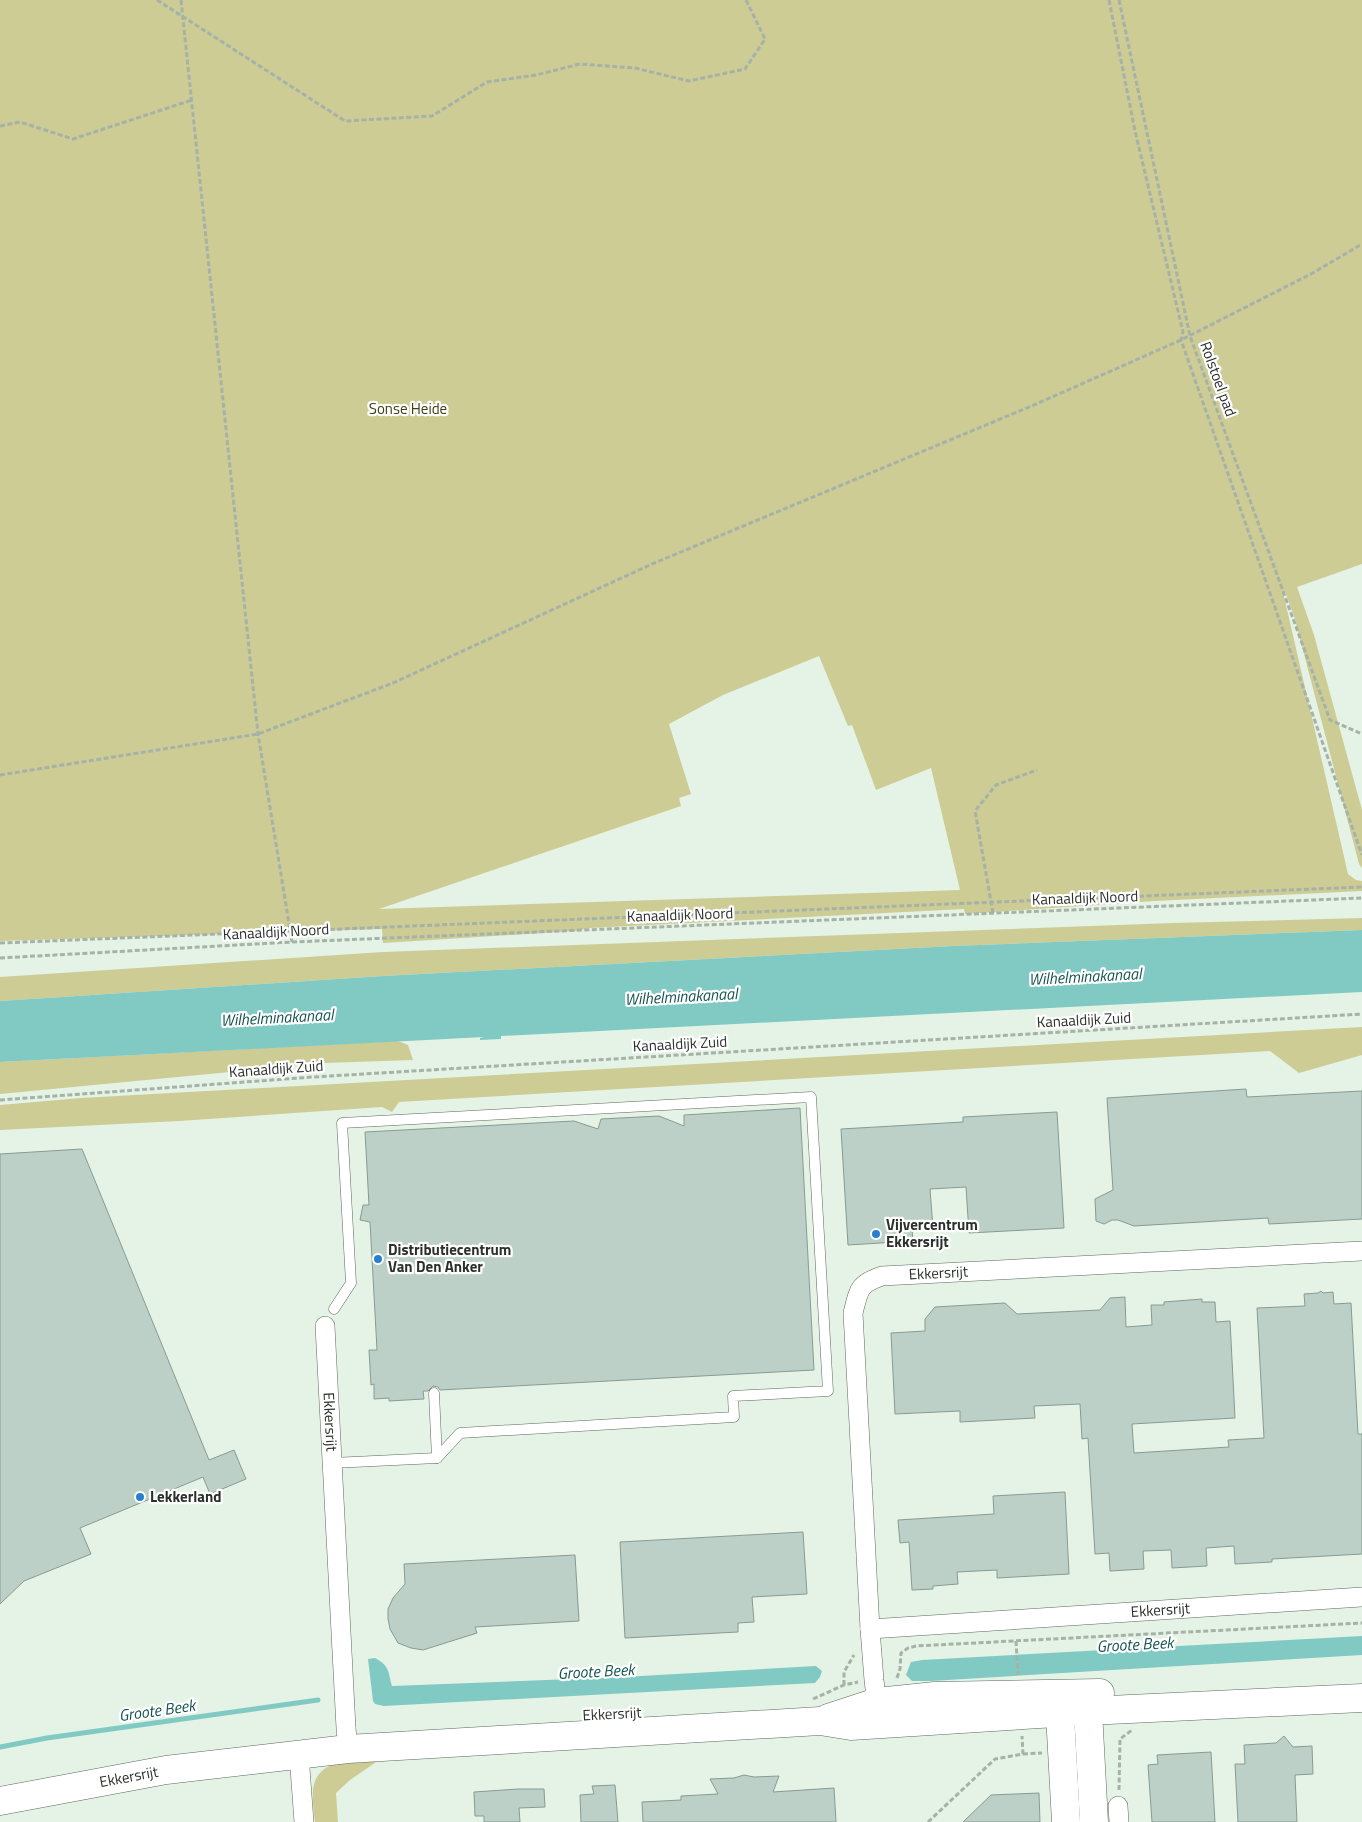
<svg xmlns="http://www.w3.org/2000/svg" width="1362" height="1822" viewBox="0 0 1362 1822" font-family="'Titillium Web',sans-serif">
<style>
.green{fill:#cdcc95;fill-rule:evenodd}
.water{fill:#80cac3}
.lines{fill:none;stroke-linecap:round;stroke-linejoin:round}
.stream{stroke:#80cac3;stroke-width:5}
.building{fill:#bdd0c8;stroke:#889b93}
.lane-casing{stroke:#5c695d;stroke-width:11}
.street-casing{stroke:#5c695d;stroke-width:20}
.secondary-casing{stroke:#5c695d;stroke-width:29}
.path{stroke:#a6b2a7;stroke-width:3;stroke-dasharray:5 2.5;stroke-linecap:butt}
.lane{stroke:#fff;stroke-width:10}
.street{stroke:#fff;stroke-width:19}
.secondary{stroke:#fff;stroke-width:28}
.poi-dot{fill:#2680cd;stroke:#fff;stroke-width:2}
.labels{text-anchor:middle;stroke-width:4.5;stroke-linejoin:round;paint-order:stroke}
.street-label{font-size:15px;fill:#2a302b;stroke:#fff}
.park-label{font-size:15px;fill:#403f13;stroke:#fff}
.poi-label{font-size:15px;font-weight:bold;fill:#2a302b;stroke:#fff;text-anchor:start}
.water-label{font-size:16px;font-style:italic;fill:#13534f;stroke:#fff}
</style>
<rect width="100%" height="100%" fill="#e4f3e5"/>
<g class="green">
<path d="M0,0H1362V564L1297,587L1314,635L1362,810V868L1359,864L1294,616L1285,592H1283L1348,874L1356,880L1362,881V891L1155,901L965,914L964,909L589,928L575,931L383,943L382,929L0,941ZM819,656L848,726L852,725L876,790L931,768L960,890L379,909L681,806L679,798L691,794L669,724L723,695Z"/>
<polygon points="1362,918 1362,930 953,946 383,976 0,1001 0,977 383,952 1173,923"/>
<polygon points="1362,1027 1362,1055 1299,1073 1270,1051 399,1102 392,1112 382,1107 179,1121 0,1130 0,1105 81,1098"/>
<polygon points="398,1041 408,1045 413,1060 324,1063 0,1094 0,1062"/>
<path d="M382,1758L350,1780L336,1793L338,1822H315C314,1812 312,1800 313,1790C316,1757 358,1760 382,1758Z"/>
</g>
<g class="water">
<polygon points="1362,930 1362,992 501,1036 501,1039 480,1040 480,1038 484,1037 0,1062 0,1001 383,976 953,946"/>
<polygon points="1362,1636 1362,1655 931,1681 912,1681 906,1675 911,1662 922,1660"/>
<path d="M375,1658C390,1666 388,1672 392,1686L623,1677L816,1666L822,1671L820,1677L815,1683L384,1706L375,1704L373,1701L368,1659Z"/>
</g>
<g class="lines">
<polyline class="stream" points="0,1747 47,1738 318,1700"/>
</g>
<g class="building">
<polygon points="1246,1089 1247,1097 1362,1091 1362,1219 1269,1224 1268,1218 1134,1226 1118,1220 1112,1220 1104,1224 1096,1221 1095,1199 1113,1190 1107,1098"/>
<polygon points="800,1108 814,1370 440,1390 438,1387 433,1386 428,1391 423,1391 424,1399 389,1401 389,1398 374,1399 374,1384 371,1385 369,1350 377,1350 370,1222 360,1220 363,1205 369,1205 365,1132 574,1121 598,1129 601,1119 659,1116 684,1126 684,1115"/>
<polygon points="1057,1112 1064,1228 969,1233 966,1187 930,1189 933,1228 912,1229 913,1241 848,1245 841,1129 963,1122 963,1117"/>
<polygon points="82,1149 209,1460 234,1450 246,1479 210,1494 203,1477 80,1528 91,1554 24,1581 0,1604 0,1154"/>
<polygon points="1321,1291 1323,1293 1333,1292 1334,1304 1351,1303 1358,1434 1362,1434 1362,1554 1272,1559 1272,1562 1235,1564 1234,1546 1206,1548 1207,1566 1172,1568 1171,1550 1143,1551 1144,1569 1110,1571 1109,1553 1095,1554 1088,1438 1082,1439 1080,1404 1034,1406 1035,1418 960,1422 960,1411 895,1414 891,1333 925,1331 925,1319 935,1307 1005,1303 1017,1314 1100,1310 1110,1298 1125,1297 1126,1327 1152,1325 1151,1305 1164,1305 1164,1302 1202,1299 1202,1302 1215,1302 1216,1322 1230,1321 1235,1418 1132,1424 1134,1453 1229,1447 1228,1440 1264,1438 1257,1308 1305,1306 1304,1294 1318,1293"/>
<polygon points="1065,1492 1069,1574 997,1578 997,1570 957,1572 958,1584 933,1586 933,1589 912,1590 909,1542 900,1543 898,1520 994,1514 993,1496"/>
<polygon points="803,1532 807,1594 752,1597 754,1622 738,1623 738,1632 625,1638 620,1542"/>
<polygon points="575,1555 579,1621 475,1627 477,1633 423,1650 411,1648 398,1643 390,1629 388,1619 388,1609 393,1598 405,1584 404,1564"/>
<polygon points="1284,1736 1293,1747 1312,1746 1313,1774 1295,1775 1297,1822 1238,1822 1235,1764 1245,1764 1244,1745 1276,1743"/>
<polygon points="1211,1752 1215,1822 1152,1822 1148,1765 1158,1764 1157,1755"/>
<polygon points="744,1775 754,1777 779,1776 773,1792 834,1788 836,1822 643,1822 642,1802 681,1800 681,1796 718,1794 710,1779 734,1778"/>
<polygon points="615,1785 618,1822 581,1822 580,1795 594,1794 592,1786"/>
<polygon points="518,1789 544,1789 545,1807 519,1808 520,1822 484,1822 484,1816 475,1816 474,1792"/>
<polygon points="1039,1793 1040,1822 963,1822 991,1795"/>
</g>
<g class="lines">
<g class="lane-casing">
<g id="lane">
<polyline points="434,1393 437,1458"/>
<polyline points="332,1463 437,1458 460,1433 734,1417 733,1396 828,1391 811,1097 342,1123 351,1283 334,1309"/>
</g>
</g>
<g class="street-casing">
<g id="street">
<path id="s1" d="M325,1326L346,1728L348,1749"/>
<path id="s2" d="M870,1629L1362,1597"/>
<path id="s3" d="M878,1714L874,1680L870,1629L853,1313C859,1290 858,1284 882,1276L1362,1251"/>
<polyline points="299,1755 304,1822"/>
<polyline points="1118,1806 1119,1822"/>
</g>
</g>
<g class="secondary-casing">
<g id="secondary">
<polyline points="1077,1697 1088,1711 1094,1822"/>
<polyline points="828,1718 877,1702 935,1696 1100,1693"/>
<path id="s4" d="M0,1801L166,1770L348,1749L820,1721L851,1726L1088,1711L1362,1698"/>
<polyline points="1066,1822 1060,1714 1071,1699"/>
</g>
</g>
<g class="path">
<polyline points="157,0 345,121 432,116 487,82 536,75 580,64 635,68 689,81 745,69 765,39 746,0"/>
<polyline points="181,0 258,734 292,942"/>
<polyline points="1109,0 1135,131 1183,332 1181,340 1362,855"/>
<polyline points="1119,0 1190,336 1330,720 1362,734"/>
<polyline points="0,126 20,122 73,139 192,100"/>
<polyline points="0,775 258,734 393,683 652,564 1034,405 1181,340 1311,274 1362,244"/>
<polyline points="993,913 975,811 996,785 1037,770"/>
<polyline points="0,943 1362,887"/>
<polyline points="0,958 292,942 1362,898"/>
<polyline points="0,1100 313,1077 1362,1014"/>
<polyline points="1016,1641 1018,1675"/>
<polyline points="897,1678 900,1669 901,1653 908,1648 916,1646 1362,1623"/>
<polyline points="844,1685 844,1672 854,1655"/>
<polyline points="813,1699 844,1685 858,1682"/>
<polyline points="1023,1754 1042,1753"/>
<polyline points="1119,1790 1120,1739 1132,1730"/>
<polyline points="928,1822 995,1759 1023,1754 1022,1736"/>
</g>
<use href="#lane" class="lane"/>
<use href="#street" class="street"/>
<use href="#secondary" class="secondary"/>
</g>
<g class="poi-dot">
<circle cx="876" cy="1234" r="5"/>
<circle cx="378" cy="1259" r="5"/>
<circle cx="140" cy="1497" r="5"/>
</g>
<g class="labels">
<g class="street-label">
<text transform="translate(1218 379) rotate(70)" y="5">Rolstoel pad</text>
<text transform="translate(1085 898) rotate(-2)" y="5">Kanaaldijk Noord</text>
<text transform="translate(680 915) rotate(-2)" y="5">Kanaaldijk Noord</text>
<text transform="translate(276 932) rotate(-3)" y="5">Kanaaldijk Noord</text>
<text transform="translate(1084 1020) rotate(-3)" y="5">Kanaaldijk Zuid</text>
<text transform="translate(680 1044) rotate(-3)" y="5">Kanaaldijk Zuid</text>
<text transform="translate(276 1069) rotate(-4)" y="5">Kanaaldijk Zuid</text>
<text dy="5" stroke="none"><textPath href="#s3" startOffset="509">Ekkersrijt</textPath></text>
<text dy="5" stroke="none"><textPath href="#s1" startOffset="96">Ekkersrijt</textPath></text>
<text dy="5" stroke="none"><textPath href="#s2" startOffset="291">Ekkersrijt</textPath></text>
<text transform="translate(612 1714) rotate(-3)" y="5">Ekkersrijt</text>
<text dy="5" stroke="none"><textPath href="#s4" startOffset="131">Ekkersrijt</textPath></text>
</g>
<g class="park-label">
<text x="408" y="414">Sonse Heide</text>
</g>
<g class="poi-label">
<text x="886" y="1230">Vijvercentrum<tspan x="886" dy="17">Ekkersrijt</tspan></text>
<text x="388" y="1255">Distributiecentrum<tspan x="388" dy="17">Van Den Anker</tspan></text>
<text x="150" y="1502">Lekkerland</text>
</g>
<g class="water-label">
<text transform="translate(1085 976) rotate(-3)" y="6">Wilhelminakanaal</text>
<text transform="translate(681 996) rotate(-3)" y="6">Wilhelminakanaal</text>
<text transform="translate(277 1017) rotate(-3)" y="6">Wilhelminakanaal</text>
<text transform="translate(1135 1644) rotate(-3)" y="6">Groote Beek</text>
<text transform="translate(596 1671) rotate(-3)" y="6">Groote Beek</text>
<text transform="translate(157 1710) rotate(-8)" y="6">Groote Beek</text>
</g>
</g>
</svg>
